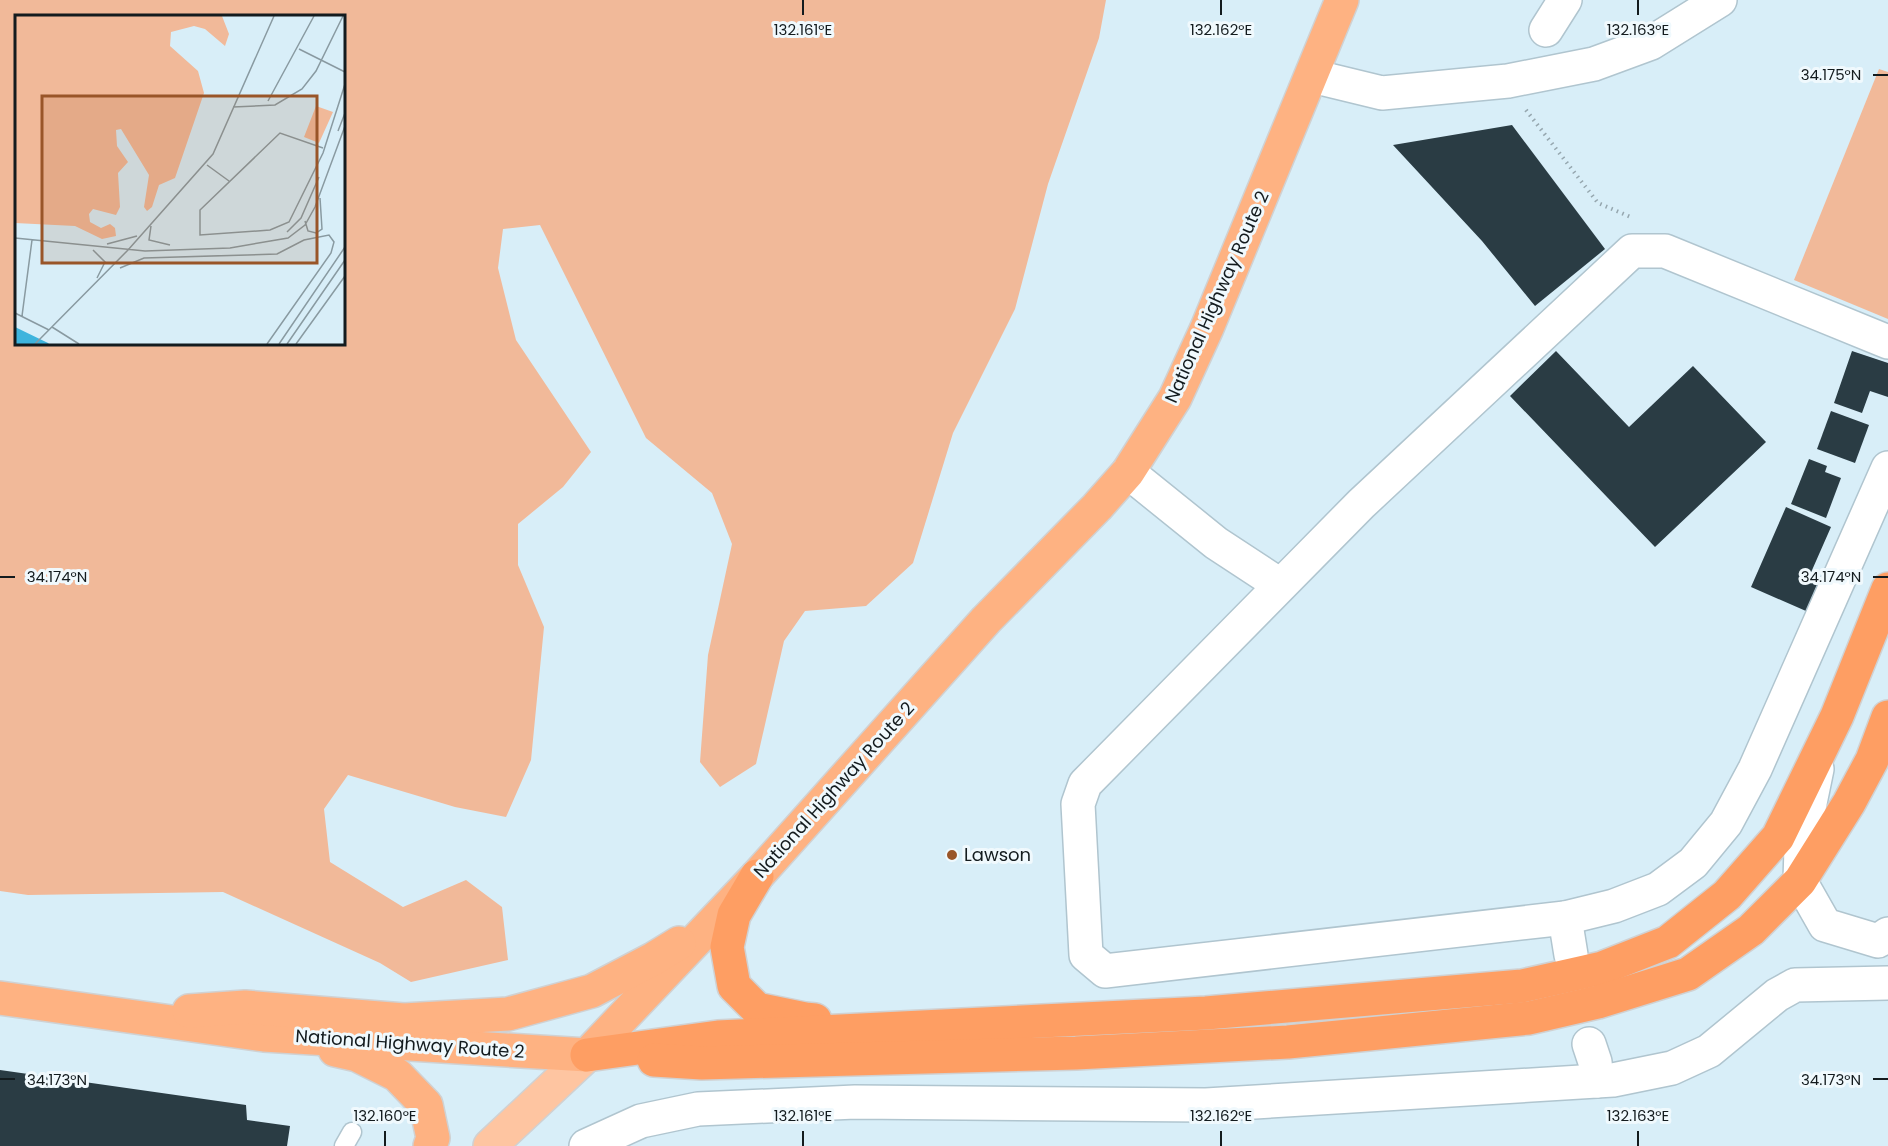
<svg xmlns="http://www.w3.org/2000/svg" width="1888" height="1146" viewBox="0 0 1888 1146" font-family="Poppins,sans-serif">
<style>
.green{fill:#f1b999;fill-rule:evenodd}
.building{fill:#2a3c44}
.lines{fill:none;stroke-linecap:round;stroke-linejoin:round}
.service-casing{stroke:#b0c5cf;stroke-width:21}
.minor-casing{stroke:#b0c5cf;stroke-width:36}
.tertiary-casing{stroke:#b0c5cf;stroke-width:36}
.primary-casing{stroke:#d0d1d2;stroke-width:36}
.trunk-casing{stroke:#d0d1d2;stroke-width:36}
.motorway-casing{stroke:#d0d1d2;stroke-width:36}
.path{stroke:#96a7af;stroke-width:4;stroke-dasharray:1.5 4.5;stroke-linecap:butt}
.service{stroke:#fff;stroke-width:18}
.minor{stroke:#fff;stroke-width:33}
.tertiary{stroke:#fff;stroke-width:33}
.primary{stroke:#fec5a1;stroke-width:33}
.trunk{stroke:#feb282;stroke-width:33}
.motorway{stroke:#fe9e63;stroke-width:33}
.ticks{fill:none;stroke:#131b1e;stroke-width:2}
.poi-dot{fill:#995528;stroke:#f0f9fd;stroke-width:2}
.labels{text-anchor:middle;stroke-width:6;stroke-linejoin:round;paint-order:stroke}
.street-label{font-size:18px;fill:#131b1e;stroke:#f0f9fd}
.poi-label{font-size:18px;fill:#131b1e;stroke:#f0f9fd;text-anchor:start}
.inset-road{fill:none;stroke:#899aa1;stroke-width:1.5}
.view{fill:#995528;fill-opacity:0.15;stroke:#995528;stroke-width:3}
.inset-edge{fill:none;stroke:#131b1e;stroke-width:3}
.ticks-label{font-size:15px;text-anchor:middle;fill:#131b1e;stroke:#f0f9fd;stroke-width:6;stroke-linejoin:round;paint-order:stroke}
</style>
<rect width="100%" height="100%" fill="#d8eef8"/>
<g class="green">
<path d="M0,0H1106L1099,38L1048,184L1015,309L953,433L913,563L866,606L805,611L784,641L756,764L720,787L700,762L708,655L732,544L712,493L646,438L540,225L503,229L498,268L516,340L591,452L563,487L518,524V565L544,627L531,760L506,817L455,807L348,775L324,809L330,862L403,907L466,880L502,907L508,960L411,982L380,963L223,892L28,895L0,891ZM344,16V344H16V16Z"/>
<polygon points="1879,69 1888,72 1888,319 1794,280"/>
</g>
<g class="building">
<polygon points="1512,125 1605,249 1535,306 1482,241 1393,145"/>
<polygon points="1556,351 1629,427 1693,366 1766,442 1655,547 1510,396"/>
<polygon points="1852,351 1888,363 1888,397 1870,391 1862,413 1834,403"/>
<polygon points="1831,411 1869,425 1855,463 1817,449"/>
<polygon points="1809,459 1827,466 1825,472 1841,478 1826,518 1791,504"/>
<polygon points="1786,507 1831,527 1809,577 1819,581 1806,611 1751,587"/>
<polygon points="0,1070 246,1105 247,1120 290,1126 287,1146 0,1146"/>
</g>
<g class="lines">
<g class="service-casing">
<polyline id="service" points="344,1146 352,1132"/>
</g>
<g class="minor-casing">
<g id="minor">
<polyline points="1546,30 1565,0"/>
<polyline points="1888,342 1665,251 1632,251 1361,504 1085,784 1078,804 1086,955 1105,971 1565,918 1614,906 1658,889 1693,863 1726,823 1755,769 1888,468"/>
<polyline points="1128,472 1216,543 1280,585"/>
<polyline points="1817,769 1801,847 1800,881 1825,925 1878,941 1888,934"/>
<polyline points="1565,918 1571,955"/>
<polyline points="1589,1044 1595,1062 1597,1081"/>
<polyline points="586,1146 641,1121 698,1109 855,1102 1206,1105 1613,1080 1672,1068 1709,1051 1777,995 1795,985 1888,983"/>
</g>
</g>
<g class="tertiary-casing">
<polyline id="tertiary" points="1312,76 1382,93 1508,81 1594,64 1651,43 1720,0"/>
</g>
<g class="primary-casing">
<polyline id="primary" points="490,1146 587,1055"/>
</g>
<g class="trunk-casing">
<g id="trunk">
<polyline points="0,998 264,1035 587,1055 757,876 986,620 1097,507 1128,472 1175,398 1207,328 1342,0"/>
<polyline points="189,1011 245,1007 404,1020 508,1014 592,991 653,959 679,943"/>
<polyline points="335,1050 357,1055 397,1075 426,1105 433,1138 430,1146"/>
</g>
</g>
<g class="motorway-casing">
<g id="motorway">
<polyline points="757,876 734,915 727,947 734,986 757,1009 805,1019 815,1020"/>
<polyline points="587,1055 718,1037 1206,1013 1522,986 1602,968 1668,942 1727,895 1778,837 1837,716 1888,589"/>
<polyline points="654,1060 702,1063 1076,1053 1288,1042 1529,1018 1598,1002 1688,974 1751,930 1800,881 1849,803 1872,760 1888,717"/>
</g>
</g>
<polyline class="path" points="1526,110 1598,203 1633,218"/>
<use href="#service" class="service"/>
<use href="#minor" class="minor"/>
<use href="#tertiary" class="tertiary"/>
<use href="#primary" class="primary"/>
<use href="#trunk" class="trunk"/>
<use href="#motorway" class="motorway"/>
</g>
<path class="ticks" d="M803,0V15M1221,0V15M1638,0V15M1873,75H1888M0,577H15M1873,577H1888M0,1079H15M1873,1079H1888M385,1131V1146M803,1131V1146M1221,1131V1146M1638,1131V1146"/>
<circle class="poi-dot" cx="952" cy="855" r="6"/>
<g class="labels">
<g class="street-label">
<text transform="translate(1217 297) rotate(-66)" y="6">National Highway Route 2</text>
<text transform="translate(834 790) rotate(-48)" y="6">National Highway Route 2</text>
<text transform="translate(410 1044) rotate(4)" y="6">National Highway Route 2</text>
</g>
<g class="poi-label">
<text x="964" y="861">Lawson</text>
</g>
</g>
<g transform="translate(15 15)">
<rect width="330" height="330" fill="#d8eef8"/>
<path d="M0,1H207L214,19L210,31L190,14L179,11L156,17L155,31L183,56L189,78L160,163L144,170L137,192L132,196L129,192L134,160L106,114L101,115L102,131L113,147L103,158L105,192L101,200L78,194L74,199L75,207L86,213L95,209L100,213L101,221L87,224L60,211L0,208ZM301,91L318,97L304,128L289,122Z" fill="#f1b999"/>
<path d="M0,312L33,328L34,329H0Z" fill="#3eb4dd"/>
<path class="inset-road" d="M284,34L330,57M253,86L299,1M218,92L260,90L287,74L301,56L328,1M323,116L330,98M308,133L265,118L185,195V220L255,215L274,207L308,138L330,69M192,150L214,166M290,206L293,216L301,218L307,214L305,183M136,211L134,225L155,230M272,217L286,203L304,162M0,223L130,236L215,233L273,223L290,210L300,192L330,111M92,229L122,221M78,235L90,247L82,263M113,235L198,139L259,1M105,253L129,243L262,239L289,225L314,220L319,227L316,238L252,329M0,298L34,315M7,301L17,225M37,312L64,329M20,329L113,235M264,329L330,232M272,329L330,245M281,329L330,261"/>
<path class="view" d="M27,81H302V248H27Z"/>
<rect width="330" height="330" class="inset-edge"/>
</g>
<g class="ticks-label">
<text x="803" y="35">132.161°E</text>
<text x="1221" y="35">132.162°E</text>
<text x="1638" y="35">132.163°E</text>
<text x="1831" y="80">34.175°N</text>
<text x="57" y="582">34.174°N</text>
<text x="1831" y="582">34.174°N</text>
<text x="57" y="1085">34.173°N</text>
<text x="1831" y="1085">34.173°N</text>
<text x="385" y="1121">132.160°E</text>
<text x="803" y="1121">132.161°E</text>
<text x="1221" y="1121">132.162°E</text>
<text x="1638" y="1121">132.163°E</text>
</g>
</svg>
